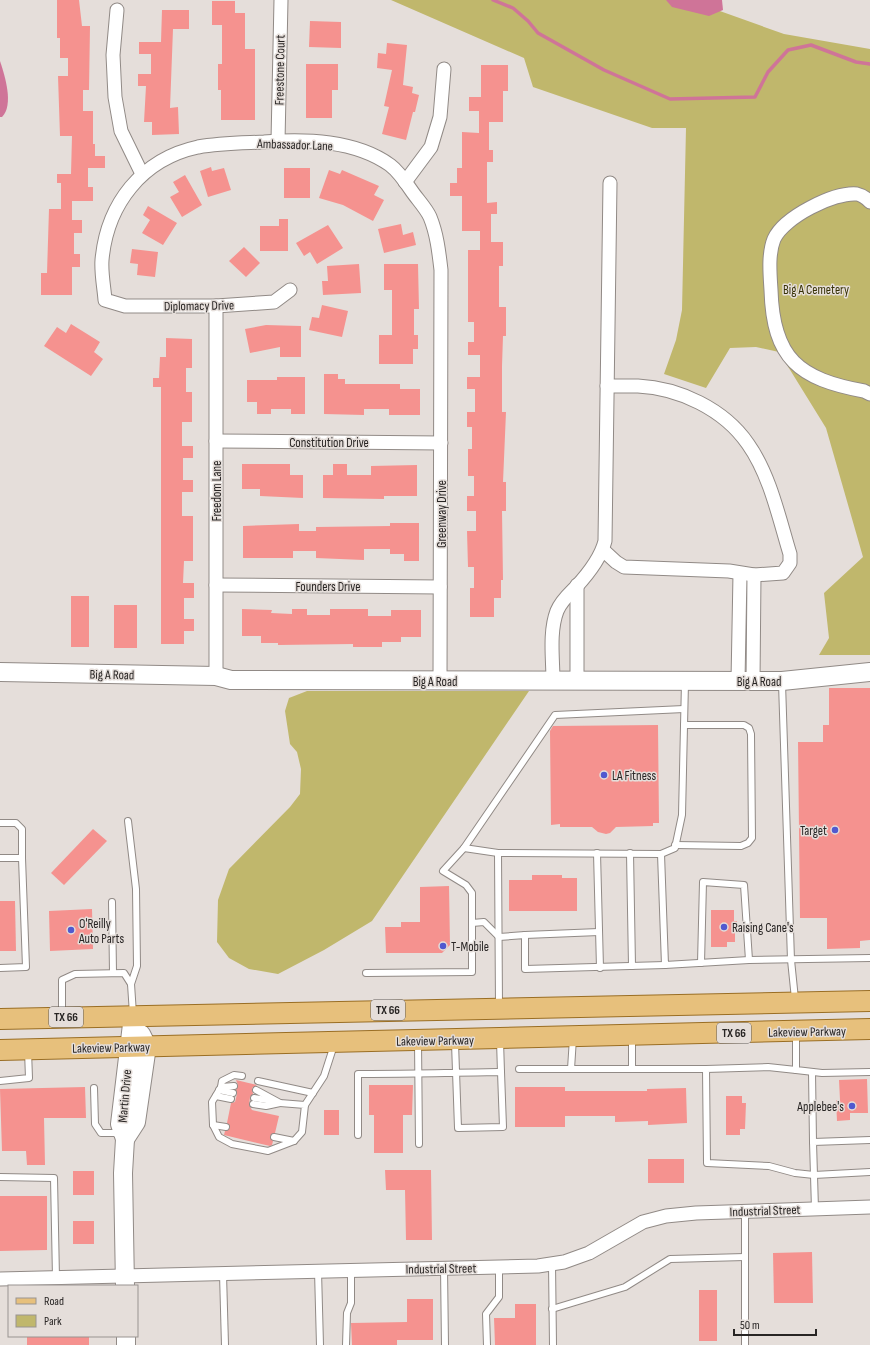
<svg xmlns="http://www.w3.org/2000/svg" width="870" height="1345" viewBox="0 0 870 1345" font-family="'Sofia Sans Condensed',sans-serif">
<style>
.green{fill:#c0b76c}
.water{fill:#cf7498}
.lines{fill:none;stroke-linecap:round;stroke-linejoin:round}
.stream{stroke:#cf7498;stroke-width:3.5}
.building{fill:#f5928f}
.lane-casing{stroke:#918a86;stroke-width:8}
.street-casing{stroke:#918a86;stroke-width:15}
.secondary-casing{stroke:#918a86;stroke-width:20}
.primary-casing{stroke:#9a6e24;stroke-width:22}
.lane{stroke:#fff;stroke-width:6}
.street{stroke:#fff;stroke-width:13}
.secondary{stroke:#fff;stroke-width:18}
.primary{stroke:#e7c07c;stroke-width:20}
.poi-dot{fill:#5159cf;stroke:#e5deda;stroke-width:1.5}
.labels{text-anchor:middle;stroke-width:3;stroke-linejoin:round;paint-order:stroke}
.shield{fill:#e5deda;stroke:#615c5b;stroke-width:1}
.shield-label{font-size:12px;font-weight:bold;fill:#282524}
.street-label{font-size:13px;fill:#282524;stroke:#e5deda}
.park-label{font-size:13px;fill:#363105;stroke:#e5deda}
.poi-label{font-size:13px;fill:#282524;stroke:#e5deda;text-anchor:start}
</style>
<rect width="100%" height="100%" fill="#e5deda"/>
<g class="green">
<polygon points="391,0 689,0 784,34 870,49 870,655 819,655 829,638 824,593 863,557 826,428 779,352 756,347 730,348 706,388 664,374 676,340 682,310 686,128 652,128 533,87 524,58"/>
<polygon points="307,691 529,691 372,921 324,950 278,974 249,969 229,958 217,942 218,900 229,869 290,807 300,794 301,769 297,752 290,744 285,711 289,698"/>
</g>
<g class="water">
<polygon points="666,0 722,0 723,10 709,16 672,7"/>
<path d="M0,61C5,76 14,105 2,117H0Z"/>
</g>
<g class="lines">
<polyline class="stream" points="493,0 513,8 528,21 538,33 604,70 670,99 755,97 768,72 788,50 811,45 856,62 870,64"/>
</g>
<g class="building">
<polygon points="57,0 79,0 82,26 90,26 89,90 83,90 83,111 93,111 93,144 95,144 95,156 105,156 105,168 88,168 88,187 93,187 93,201 72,201 72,220 82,220 82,233 74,233 74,254 80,254 80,267 72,267 72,295 41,295 41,273 47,273 49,209 61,209 61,183 57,183 57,174 71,174 72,136 60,136 58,76 68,76 68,58 60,58 60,38 57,38"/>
<polygon points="212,1 235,1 235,13 245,13 245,49 255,49 255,120 221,120 221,90 218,90 218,64 222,64 222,25 212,25"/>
<polygon points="162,10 189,10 189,29 173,29 170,108 178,107 179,134 152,135 152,122 144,122 146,86 138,86 138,74 151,74 151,54 139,54 139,42 161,42"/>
<polygon points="310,21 341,22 341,48 309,47"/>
<polygon points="387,43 407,45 403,85 413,87 412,93 419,95 415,112 413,112 406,140 382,134 389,107 384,106 392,70 377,68 378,53 386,54"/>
<polygon points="306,64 338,64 338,90 332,90 332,118 306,118"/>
<polygon points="481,65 508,65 508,91 503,91 503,122 489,122 489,150 493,150 493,162 487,162 487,203 497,202 497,214 491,214 491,242 503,242 503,266 499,266 499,307 506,307 506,336 503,336 502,366 502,412 506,412 503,482 506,482 506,511 502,511 503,580 501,580 501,598 494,598 494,617 470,617 470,588 474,588 474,567 468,567 467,531 476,531 476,511 467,511 467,496 474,496 474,476 468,476 468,449 472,449 472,427 467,427 467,412 475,412 475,389 467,389 467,377 480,377 480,355 468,355 468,342 474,342 474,322 468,322 468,250 480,250 480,231 462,231 462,196 450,196 450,183 457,183 457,168 462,168 462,132 479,133 479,111 469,111 469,97 481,97"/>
<polygon points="211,167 212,171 224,168 231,190 208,197 200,171"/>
<rect x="284" y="168" width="26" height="30"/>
<polygon points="329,170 340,174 342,170 379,186 374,195 384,200 373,221 343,205 319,198"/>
<polygon points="185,175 202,205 182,217 170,197 179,192 173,182"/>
<polygon points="148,206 177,223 163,245 142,233 150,220 143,215"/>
<polygon points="279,219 288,219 288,251 260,251 260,226 279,226"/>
<polygon points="401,224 403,235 413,232 416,245 384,253 378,229"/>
<polygon points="328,225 343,248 317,264 310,252 304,256 296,243"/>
<polygon points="244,247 260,263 246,277 229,261"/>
<polygon points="132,249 158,252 155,277 137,275 138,264 130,263"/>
<polygon points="359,264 361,293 323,295 322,281 328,281 327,266"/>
<polygon points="384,264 418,264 419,309 414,309 414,335 418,335 418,349 413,349 413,364 379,364 379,335 392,335 392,290 384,290"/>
<polygon points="322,305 348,311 342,337 309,330 312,317 319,318"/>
<polygon points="71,324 100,342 94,352 103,359 91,376 44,346 57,327 66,333"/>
<polygon points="266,325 301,326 301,357 280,357 280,347 250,353 245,329"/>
<polygon points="166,338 192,339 192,368 186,368 186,392 192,392 192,422 182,422 182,446 193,446 193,458 183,458 183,480 193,480 193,492 182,492 182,516 193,516 193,561 184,561 183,583 194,583 194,598 184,598 184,619 194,619 194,631 184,631 184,644 161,644 161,387 153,387 153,378 159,378 160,357 166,357"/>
<polygon points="324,374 338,374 338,379 345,379 345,384 400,384 400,389 420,389 420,415 389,415 389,409 364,409 364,415 324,414"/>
<polygon points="277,377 305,377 305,414 291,414 291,409 271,409 271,414 257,414 257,402 247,402 247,380 277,380"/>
<polygon points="242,464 290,464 290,475 303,475 303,498 260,496 260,489 242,489"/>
<polygon points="333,464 347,464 347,475 371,475 371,466 417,465 417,496 384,496 384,499 323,498 323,475 333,475"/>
<polygon points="390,523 419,523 419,561 404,561 404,554 390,554 390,549 364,549 364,560 316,558 316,551 293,551 293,558 243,558 243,526 299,524 299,531 316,531 316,527 390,526"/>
<rect x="71" y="596" width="18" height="51"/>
<rect x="114" y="605" width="23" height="43"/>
<polygon points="242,609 272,610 271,613 292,614 292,609 307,609 307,615 330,615 330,609 368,609 368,616 391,616 391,610 421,610 421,637 401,637 401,642 382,642 382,647 353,647 353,644 278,645 278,643 261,643 261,636 242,636"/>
<polygon points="829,688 870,688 870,940 860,941 860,948 827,949 827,918 800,918 798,742 823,742 823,725 829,725"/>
<polygon points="658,725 659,823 653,823 653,826 616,827 610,833 606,834 598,832 592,827 560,827 560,824 551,825 550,731 553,726"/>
<polygon points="93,829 107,841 64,885 51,873"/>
<polygon points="532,875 562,875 562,878 577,878 577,911 509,911 509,880 532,880"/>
<polygon points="449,886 450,945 442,953 386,953 385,927 401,927 401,922 420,922 420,887"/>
<polygon points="0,901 15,901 16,951 0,951"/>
<polygon points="92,909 93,949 50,951 49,911"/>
<polygon points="711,910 734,910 734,921 737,921 737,932 735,932 735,942 727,942 727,947 711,947"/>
<polygon points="867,1079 868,1113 850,1113 850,1120 837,1121 836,1100 840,1100 839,1080"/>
<polygon points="236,1080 257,1085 252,1088 253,1094 250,1097 249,1105 252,1110 279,1116 275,1133 270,1136 273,1141 272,1145 270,1146 224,1135 225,1131 230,1128 227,1123 231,1103 235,1102 237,1094 236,1090 238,1085"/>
<polygon points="369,1085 413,1085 412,1115 403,1115 403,1153 374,1153 374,1115 369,1115"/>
<polygon points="85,1087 86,1118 44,1118 45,1165 27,1165 26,1151 2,1151 0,1089"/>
<polygon points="515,1087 565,1087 565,1091 647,1091 647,1089 686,1088 687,1123 648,1125 648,1121 615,1122 615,1116 565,1116 565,1127 515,1127"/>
<polygon points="726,1096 742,1096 742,1103 746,1103 745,1129 740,1129 740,1135 726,1135"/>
<rect x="324" y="1110" width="15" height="25"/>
<rect x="648" y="1159" width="36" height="24"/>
<polygon points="385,1170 431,1170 432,1240 406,1240 405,1190 386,1190"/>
<rect x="73" y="1171" width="21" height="24"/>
<polygon points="0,1196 47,1196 47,1250 0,1251"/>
<rect x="73" y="1221" width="21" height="23"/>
<polygon points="812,1252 813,1303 774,1303 773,1253"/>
<rect x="699" y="1290" width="18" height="51"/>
<polygon points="407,1299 433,1299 433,1340 397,1340 397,1345 352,1345 351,1323 407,1322"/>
<polygon points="515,1304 536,1304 536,1345 495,1345 494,1318 515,1318"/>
<rect x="27" y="1336" width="62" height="9"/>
</g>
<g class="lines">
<g class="lane-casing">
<g id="lane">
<polyline points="685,682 682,815 675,848 661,854 665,965 749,960 870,958"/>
<polyline points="782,683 791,960 795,999"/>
<polyline points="128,821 136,889 137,966 131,984"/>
<polyline points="0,823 16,823 22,829 22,858"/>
<polyline points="675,845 741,846 748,843 752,838 751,734 749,728 744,725 684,725"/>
<polyline points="498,853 499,1006"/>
<polyline points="597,853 600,968"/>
<polyline points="630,853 632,966"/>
<polyline points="661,854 498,853 464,848 555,715 684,709"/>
<polyline points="0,858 22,858 26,967 0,968"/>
<polyline points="112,902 113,973"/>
<polyline points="472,923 484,922 499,937 525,935 525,969 665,965"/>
<polyline points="525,935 599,932"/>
<polyline points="701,963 703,882 744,885 749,960"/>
<polyline points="366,973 472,972 472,893 466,885 443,871 464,848"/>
<polyline points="62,1014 62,980 75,974 124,973 131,984 133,1014"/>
<polyline points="796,1033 796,1070 822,1073 870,1072"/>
<polyline points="632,1037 632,1068"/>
<polyline points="500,1041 501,1072"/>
<polyline points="418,1042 419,1144"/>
<polyline points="519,1069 571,1069 573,1038"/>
<polyline points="571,1069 706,1069"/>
<polyline points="796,1070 768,1067 706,1069 707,1163 769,1166 795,1173 814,1175 870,1172"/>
<polyline points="812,1072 813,1142"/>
<polyline points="0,1081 29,1078 28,1051"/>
<polyline points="258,1081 313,1093"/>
<polyline points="234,1086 221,1087 212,1102 213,1125 219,1137 232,1144 268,1151 294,1141 302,1132 305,1105 280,1103 256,1090"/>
<polyline points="221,1087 222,1081 234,1075 242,1076"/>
<polyline points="94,1088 95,1124 101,1133 115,1133 120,1137"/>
<polyline points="219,1090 233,1093"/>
<polyline points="216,1096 231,1099"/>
<polyline points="254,1098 273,1101"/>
<polyline points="253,1104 266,1106 280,1103"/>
<polyline points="305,1105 324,1076 334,1045"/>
<polyline points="213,1125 226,1127"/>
<path d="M358,1135V1074C406,1074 453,1073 501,1072L503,1127L458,1128L455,1043"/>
<polyline points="274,1137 294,1141"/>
<polyline points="0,1177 54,1178 56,1278"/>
<polyline points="815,1209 813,1142 870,1140"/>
<polyline points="552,1264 553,1345"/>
<polyline points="444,1268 445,1345"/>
<polyline points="318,1271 320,1345"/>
<polyline points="223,1274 225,1345"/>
<polyline points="552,1309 625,1287 670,1259 745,1257"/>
<polyline points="346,1345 347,1313 351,1303 351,1270"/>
<polyline points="487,1345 486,1314 499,1297 499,1267"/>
<polyline points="745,1345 745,1211"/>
</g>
</g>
<g class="street-casing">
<g id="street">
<polyline points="117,10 113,55 115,97 121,131 142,174"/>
<polyline points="278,141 281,0"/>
<polyline points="405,182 431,147 440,117 444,69"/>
<path d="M870,202C867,199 862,195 857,194C834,192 784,217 774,239C768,254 770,274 771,290C773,359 799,379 864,391L870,394"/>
<path d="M290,290L274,302L216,306H125L105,300C104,287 101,273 102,260C107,204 142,159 198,147C220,143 243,143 264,142C306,139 355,140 390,165C398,171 405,181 411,190C417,199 426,208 430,217C437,234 439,253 441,270L440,681"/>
<polyline points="216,306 216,676"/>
<polyline points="216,441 441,443"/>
<path d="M603,550L616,562L624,567L729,571L754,575L783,573L790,563V554C779,518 770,475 748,444C724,409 679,388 638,386C628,386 617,386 607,386"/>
<polyline points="216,585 440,587"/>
<path d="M553,681C553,659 549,632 557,611C561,601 569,594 576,587C588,574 601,557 605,541L610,183"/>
<polyline points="577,681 577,585"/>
<polyline points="738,681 740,574"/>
<polyline points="753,681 754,575"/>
<polyline points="0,1279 538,1266 564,1262 589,1253 643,1222 666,1216 696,1213 870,1207"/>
</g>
</g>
<g class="secondary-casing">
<g id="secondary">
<polyline points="0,672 216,676 231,680 782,681 870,672"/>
<polyline points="125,1139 136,1122 147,1046 141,1034"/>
<polyline points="125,1286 123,1173 125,1139 120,1124 133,1016"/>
<polyline points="126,1336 126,1345"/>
</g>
</g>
<g class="primary-casing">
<g id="primary">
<polyline points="0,1019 870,1001"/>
<polyline points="0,1050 870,1029"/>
</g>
</g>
<use href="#lane" class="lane"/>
<use href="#street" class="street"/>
<use href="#secondary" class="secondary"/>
<use href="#primary" class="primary"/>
</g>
<g class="poi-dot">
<circle cx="604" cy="775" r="4"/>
<circle cx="835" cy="830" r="4"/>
<circle cx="724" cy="927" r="4"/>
<circle cx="71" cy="930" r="4"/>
<circle cx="443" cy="946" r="4"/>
<circle cx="852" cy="1106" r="4"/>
</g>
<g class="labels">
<g class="shield">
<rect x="371" y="1000" width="34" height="20" rx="3"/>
<rect x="49" y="1007" width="34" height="20" rx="3"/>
<rect x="717" y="1023" width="34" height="20" rx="3"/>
</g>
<g class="shield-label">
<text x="388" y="1014">TX 66</text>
<text x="66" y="1021">TX 66</text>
<text x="734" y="1037">TX 66</text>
</g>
<g class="street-label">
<text transform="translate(279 70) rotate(-89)" y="5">Freestone Court</text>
<text transform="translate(295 144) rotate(2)" y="5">Ambassador Lane</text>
<text transform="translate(199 305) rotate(-1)" y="5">Diplomacy Drive</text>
<text x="329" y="447">Constitution Drive</text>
<text transform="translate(216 491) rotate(-90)" y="5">Freedom Lane</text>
<text transform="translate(441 514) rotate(-90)" y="5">Greenway Drive</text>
<text x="328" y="591">Founders Drive</text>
<text transform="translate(112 674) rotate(1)" y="5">Big A Road</text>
<text x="435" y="686">Big A Road</text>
<text x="759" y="686">Big A Road</text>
<text transform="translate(807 1031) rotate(-1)" y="5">Lakeview Parkway</text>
<text transform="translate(435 1040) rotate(-1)" y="5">Lakeview Parkway</text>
<text transform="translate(111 1047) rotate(-1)" y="5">Lakeview Parkway</text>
<text transform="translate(124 1096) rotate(-85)" y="5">Martin Drive</text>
<text transform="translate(765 1210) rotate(-2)" y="5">Industrial Street</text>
<text transform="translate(441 1268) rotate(-1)" y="5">Industrial Street</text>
</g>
<g class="park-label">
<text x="816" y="294">Big A Cemetery</text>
</g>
<g class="poi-label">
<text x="612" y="780">LA Fitness</text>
<text x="827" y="835" text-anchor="end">Target</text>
<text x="79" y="928">O'Reilly<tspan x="79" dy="15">Auto Parts</tspan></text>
<text x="732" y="932">Raising Cane's</text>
<text x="451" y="951">T-Mobile</text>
<text x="844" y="1111" text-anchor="end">Applebee's</text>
</g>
</g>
<rect x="8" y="1285" width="130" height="52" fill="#e5deda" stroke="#999491"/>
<rect x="16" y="1298" width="20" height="6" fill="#e7c07c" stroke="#999491"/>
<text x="44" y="1305" font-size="12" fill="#282524">Road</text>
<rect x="16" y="1315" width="20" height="12" fill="#c0b76c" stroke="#999491"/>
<text x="44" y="1325" font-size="12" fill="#282524">Park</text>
<path d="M734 1329v6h82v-6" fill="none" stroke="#282524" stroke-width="2"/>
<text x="740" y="1329" font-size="12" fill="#282524" stroke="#e5deda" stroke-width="3" paint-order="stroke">50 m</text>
</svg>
